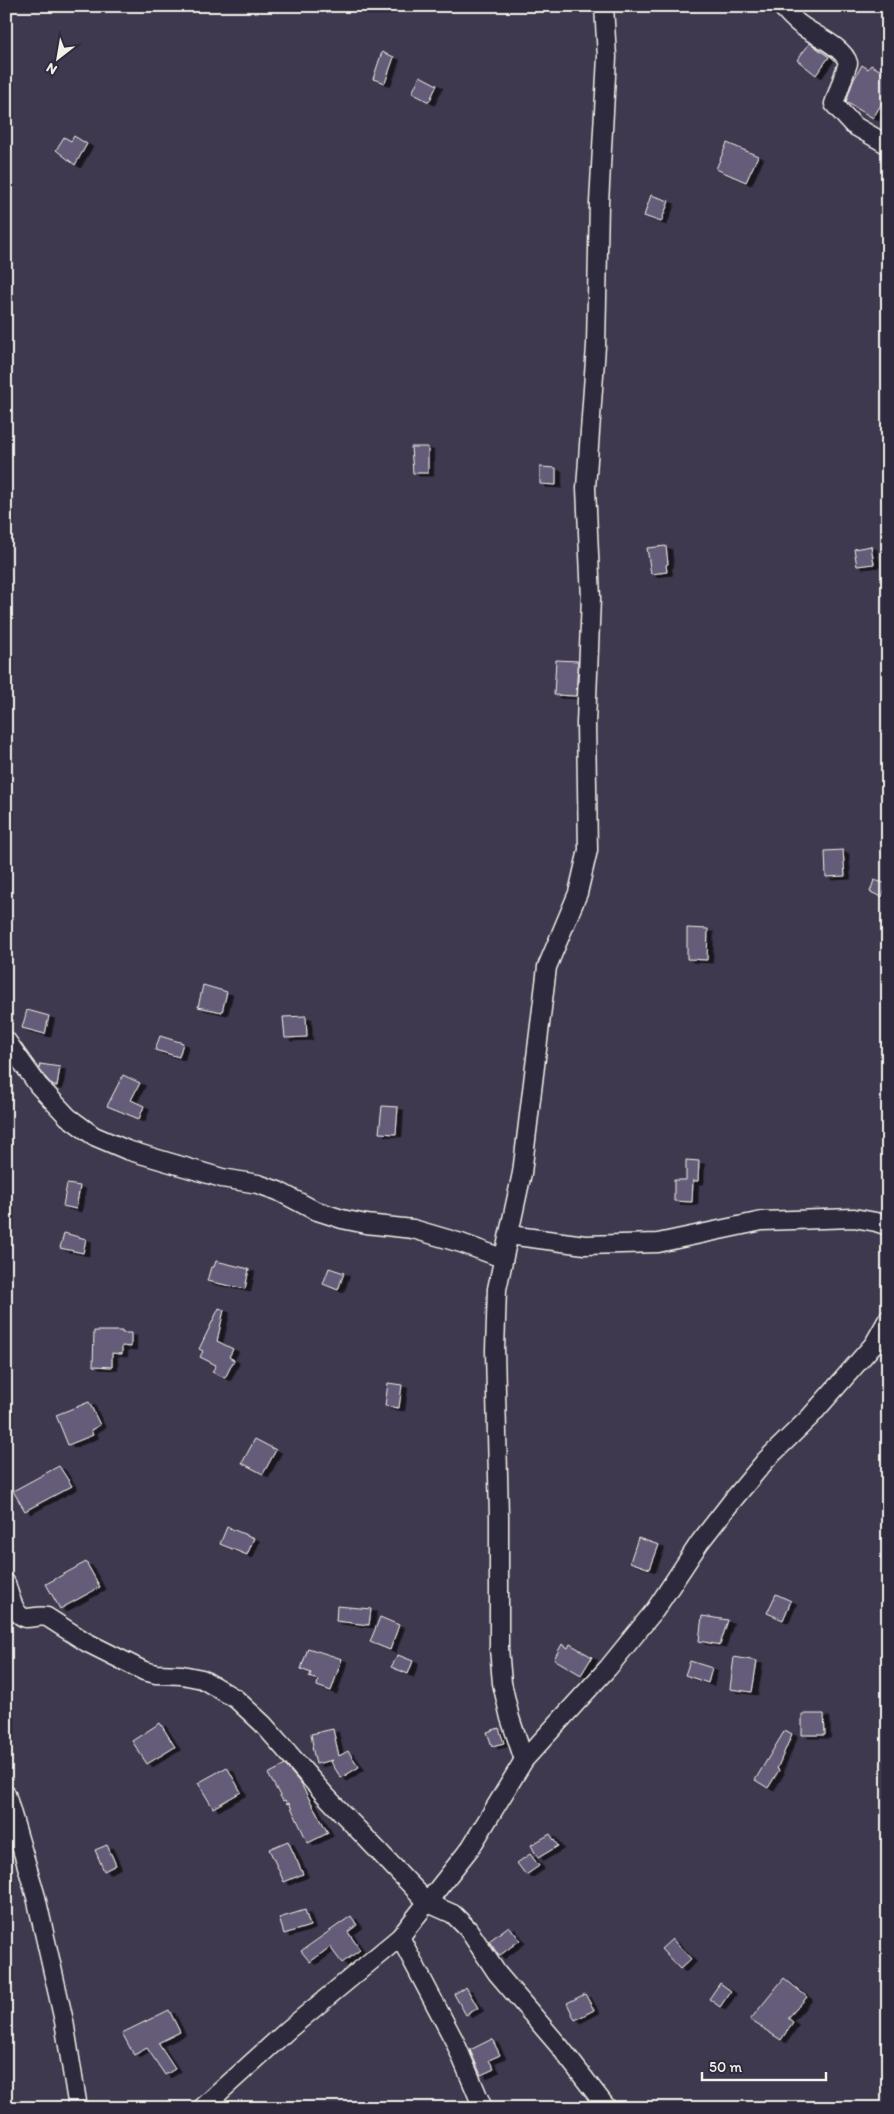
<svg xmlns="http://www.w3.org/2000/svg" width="894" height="2114" viewBox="0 0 894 2114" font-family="Itim,sans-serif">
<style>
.building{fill:#655c79;stroke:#f4f1e8;filter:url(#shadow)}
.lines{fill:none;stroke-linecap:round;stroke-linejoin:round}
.minor-casing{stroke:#f4f1e8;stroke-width:21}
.minor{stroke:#2f2a3d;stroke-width:18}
</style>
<defs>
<filter id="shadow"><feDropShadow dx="5.5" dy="3" stdDeviation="0" flood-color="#0009"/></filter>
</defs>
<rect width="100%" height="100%" fill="#3f394f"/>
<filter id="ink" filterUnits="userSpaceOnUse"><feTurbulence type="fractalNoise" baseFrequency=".02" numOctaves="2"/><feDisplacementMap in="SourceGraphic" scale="10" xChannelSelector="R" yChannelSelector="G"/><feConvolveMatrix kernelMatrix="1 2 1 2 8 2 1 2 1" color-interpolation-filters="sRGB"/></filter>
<g filter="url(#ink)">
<g class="building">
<polygon points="810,43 829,57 816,75 797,60"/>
<polygon points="382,52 394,57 385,83 373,79"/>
<polygon points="862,65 868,69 871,65 888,75 888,93 873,118 846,102 853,81"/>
<polygon points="420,76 437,85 429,102 412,93"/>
<polygon points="74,136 87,144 75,165 56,150 64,137 71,141"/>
<polygon points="727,143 758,156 746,182 716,169"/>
<polygon points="651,195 669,201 661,222 644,216"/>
<polygon points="411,447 428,447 428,473 413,473"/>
<polygon points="540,467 556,468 556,485 540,484"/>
<polygon points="666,546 668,564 666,565 667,572 651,574 647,548"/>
<polygon points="871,546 874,564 857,566 854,549"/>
<polygon points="556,660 578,661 576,696 554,695"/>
<polygon points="843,850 845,876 826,877 825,851"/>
<polygon points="874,880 887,884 882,897 870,892"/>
<polygon points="687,928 708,929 707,960 687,959"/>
<polygon points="203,985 227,992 222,1012 198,1007"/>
<polygon points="27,1010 49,1016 45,1034 22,1028"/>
<polygon points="306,1016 307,1037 285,1038 283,1017"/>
<polygon points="160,1036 183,1043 179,1057 155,1050"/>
<polygon points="40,1064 60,1067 57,1086 53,1086 46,1078 39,1069"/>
<polygon points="123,1075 140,1083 131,1100 144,1106 139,1119 107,1106"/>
<polygon points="382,1106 398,1107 396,1134 379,1133"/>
<polygon points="686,1160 699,1161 698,1181 693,1181 692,1202 674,1201 674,1180 686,1180"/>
<polygon points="67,1184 80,1186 76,1209 63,1206"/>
<polygon points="64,1233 86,1239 83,1253 60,1248"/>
<polygon points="216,1261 249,1269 245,1289 207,1281 211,1267 214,1267"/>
<polygon points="329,1268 344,1273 338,1290 323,1284"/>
<polygon points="219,1308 224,1310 217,1341 233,1349 229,1357 234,1360 225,1378 212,1372 216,1365 200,1357 203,1351 199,1349"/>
<polygon points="94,1331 122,1331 122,1333 131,1333 131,1347 122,1346 122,1354 112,1353 112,1367 93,1366"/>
<polygon points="388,1383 402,1385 399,1408 385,1406"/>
<polygon points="89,1402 100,1425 91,1430 93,1435 68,1445 56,1415"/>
<polygon points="255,1439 276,1450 263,1474 242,1463"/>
<polygon points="59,1466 72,1486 25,1511 13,1491"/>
<polygon points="227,1527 254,1538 247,1555 220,1544"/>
<polygon points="638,1538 659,1545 650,1569 630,1562"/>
<polygon points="86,1562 100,1587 60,1609 46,1584"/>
<polygon points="776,1594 791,1601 783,1620 767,1613"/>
<polygon points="337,1606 371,1609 369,1625 336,1621"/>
<polygon points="702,1616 728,1620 720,1645 699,1641"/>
<polygon points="380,1617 399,1625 390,1650 370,1642"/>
<polygon points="562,1644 568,1648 570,1644 592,1657 581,1675 554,1659"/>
<polygon points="308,1648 342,1659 331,1691 317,1686 318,1680 309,1677 311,1673 301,1669"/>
<polygon points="398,1655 413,1661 408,1674 391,1667"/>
<polygon points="734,1657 757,1661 752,1692 730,1689"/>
<polygon points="690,1661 712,1668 708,1683 685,1675"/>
<polygon points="802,1714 824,1714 825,1735 802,1735"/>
<polygon points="160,1723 175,1747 147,1764 132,1741"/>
<polygon points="499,1728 504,1743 492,1746 487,1732"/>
<polygon points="333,1729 339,1756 348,1751 359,1767 341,1778 331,1762 333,1760 316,1764 312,1747 313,1746 311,1734"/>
<polygon points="785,1730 792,1734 777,1769 779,1770 768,1788 755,1780"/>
<polygon points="285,1765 301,1784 328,1833 308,1843 289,1803 287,1804 285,1800 283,1801 268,1774"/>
<polygon points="227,1767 241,1792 213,1808 198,1783"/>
<polygon points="550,1834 558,1846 538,1858 531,1845"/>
<polygon points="288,1841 303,1874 284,1882 269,1849"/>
<polygon points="107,1845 116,1865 104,1871 95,1850"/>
<polygon points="530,1854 539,1866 526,1875 517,1863"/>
<polygon points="305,1910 310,1926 284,1934 279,1918"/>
<polygon points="351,1916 357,1925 348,1932 360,1950 342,1963 330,1947 310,1962 301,1951"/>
<polygon points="509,1926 520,1940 499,1956 489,1941"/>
<polygon points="672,1939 691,1959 680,1969 661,1949"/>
<polygon points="784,1978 807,1997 788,2018 793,2022 781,2040 750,2020"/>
<polygon points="720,1983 731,1991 720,2007 709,1999"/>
<polygon points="466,1987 478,2008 466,2015 454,1994"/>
<polygon points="585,1994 594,2010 575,2020 567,2003"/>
<polygon points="169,2010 180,2032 158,2043 175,2069 165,2075 147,2048 134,2055 122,2033"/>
<polygon points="492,2039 500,2055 489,2060 494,2069 481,2075 470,2050"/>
</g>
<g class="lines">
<g class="minor-casing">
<g id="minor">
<path d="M781,6C788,13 794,21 802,26C814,35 844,47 848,63L834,104L853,125L888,145"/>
<polyline points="6,1040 38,1085 68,1117 94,1136 127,1150 222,1178 258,1184 278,1191 314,1210 342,1219 366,1224 413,1229 461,1243 502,1258"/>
<polyline points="509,1235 585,1245 621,1244 658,1243 762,1221 854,1218 876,1222 888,1226"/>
<path d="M6,1583C9,1593 14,1616 26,1618C34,1618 39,1615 47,1617L86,1642L144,1671L156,1674L182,1675L202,1679L236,1699L263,1724L325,1795L428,1903L453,1914L468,1929L497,1973L560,2047L607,2108"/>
<polyline points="524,1760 510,1718 502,1683 499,1648 499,1517 495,1350 497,1289 522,1173 547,967 578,893 588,850 586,723 591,598 586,488 596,346 599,203 607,57 604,6"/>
<polyline points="6,1794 36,1897 64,2021 78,2108"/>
<polyline points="400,1937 455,2042 483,2108"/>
<polyline points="202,2108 289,2029 400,1937 471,1847 524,1760 608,1668 655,1610 700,1542 732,1501 766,1460 810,1417 874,1344 888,1319"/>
</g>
</g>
<use href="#minor" class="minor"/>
</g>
</g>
<rect width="894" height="2114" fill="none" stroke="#2f2a3d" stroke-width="25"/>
<rect x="12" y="12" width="869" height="2089" fill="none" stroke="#f4f1e8" stroke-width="2" filter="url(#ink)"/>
<g transform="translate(58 58) rotate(211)" stroke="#2f2a3d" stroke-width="4" paint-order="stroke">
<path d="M0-4L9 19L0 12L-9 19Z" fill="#f4f1e8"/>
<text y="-8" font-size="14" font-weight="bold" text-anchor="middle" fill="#f4f1e8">N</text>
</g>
<path d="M702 2072v8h124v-8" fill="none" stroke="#f4f1e8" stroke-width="2.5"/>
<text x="709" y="2072" font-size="15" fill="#f4f1e8" stroke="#2f2a3d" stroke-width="4" paint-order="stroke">50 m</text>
</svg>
